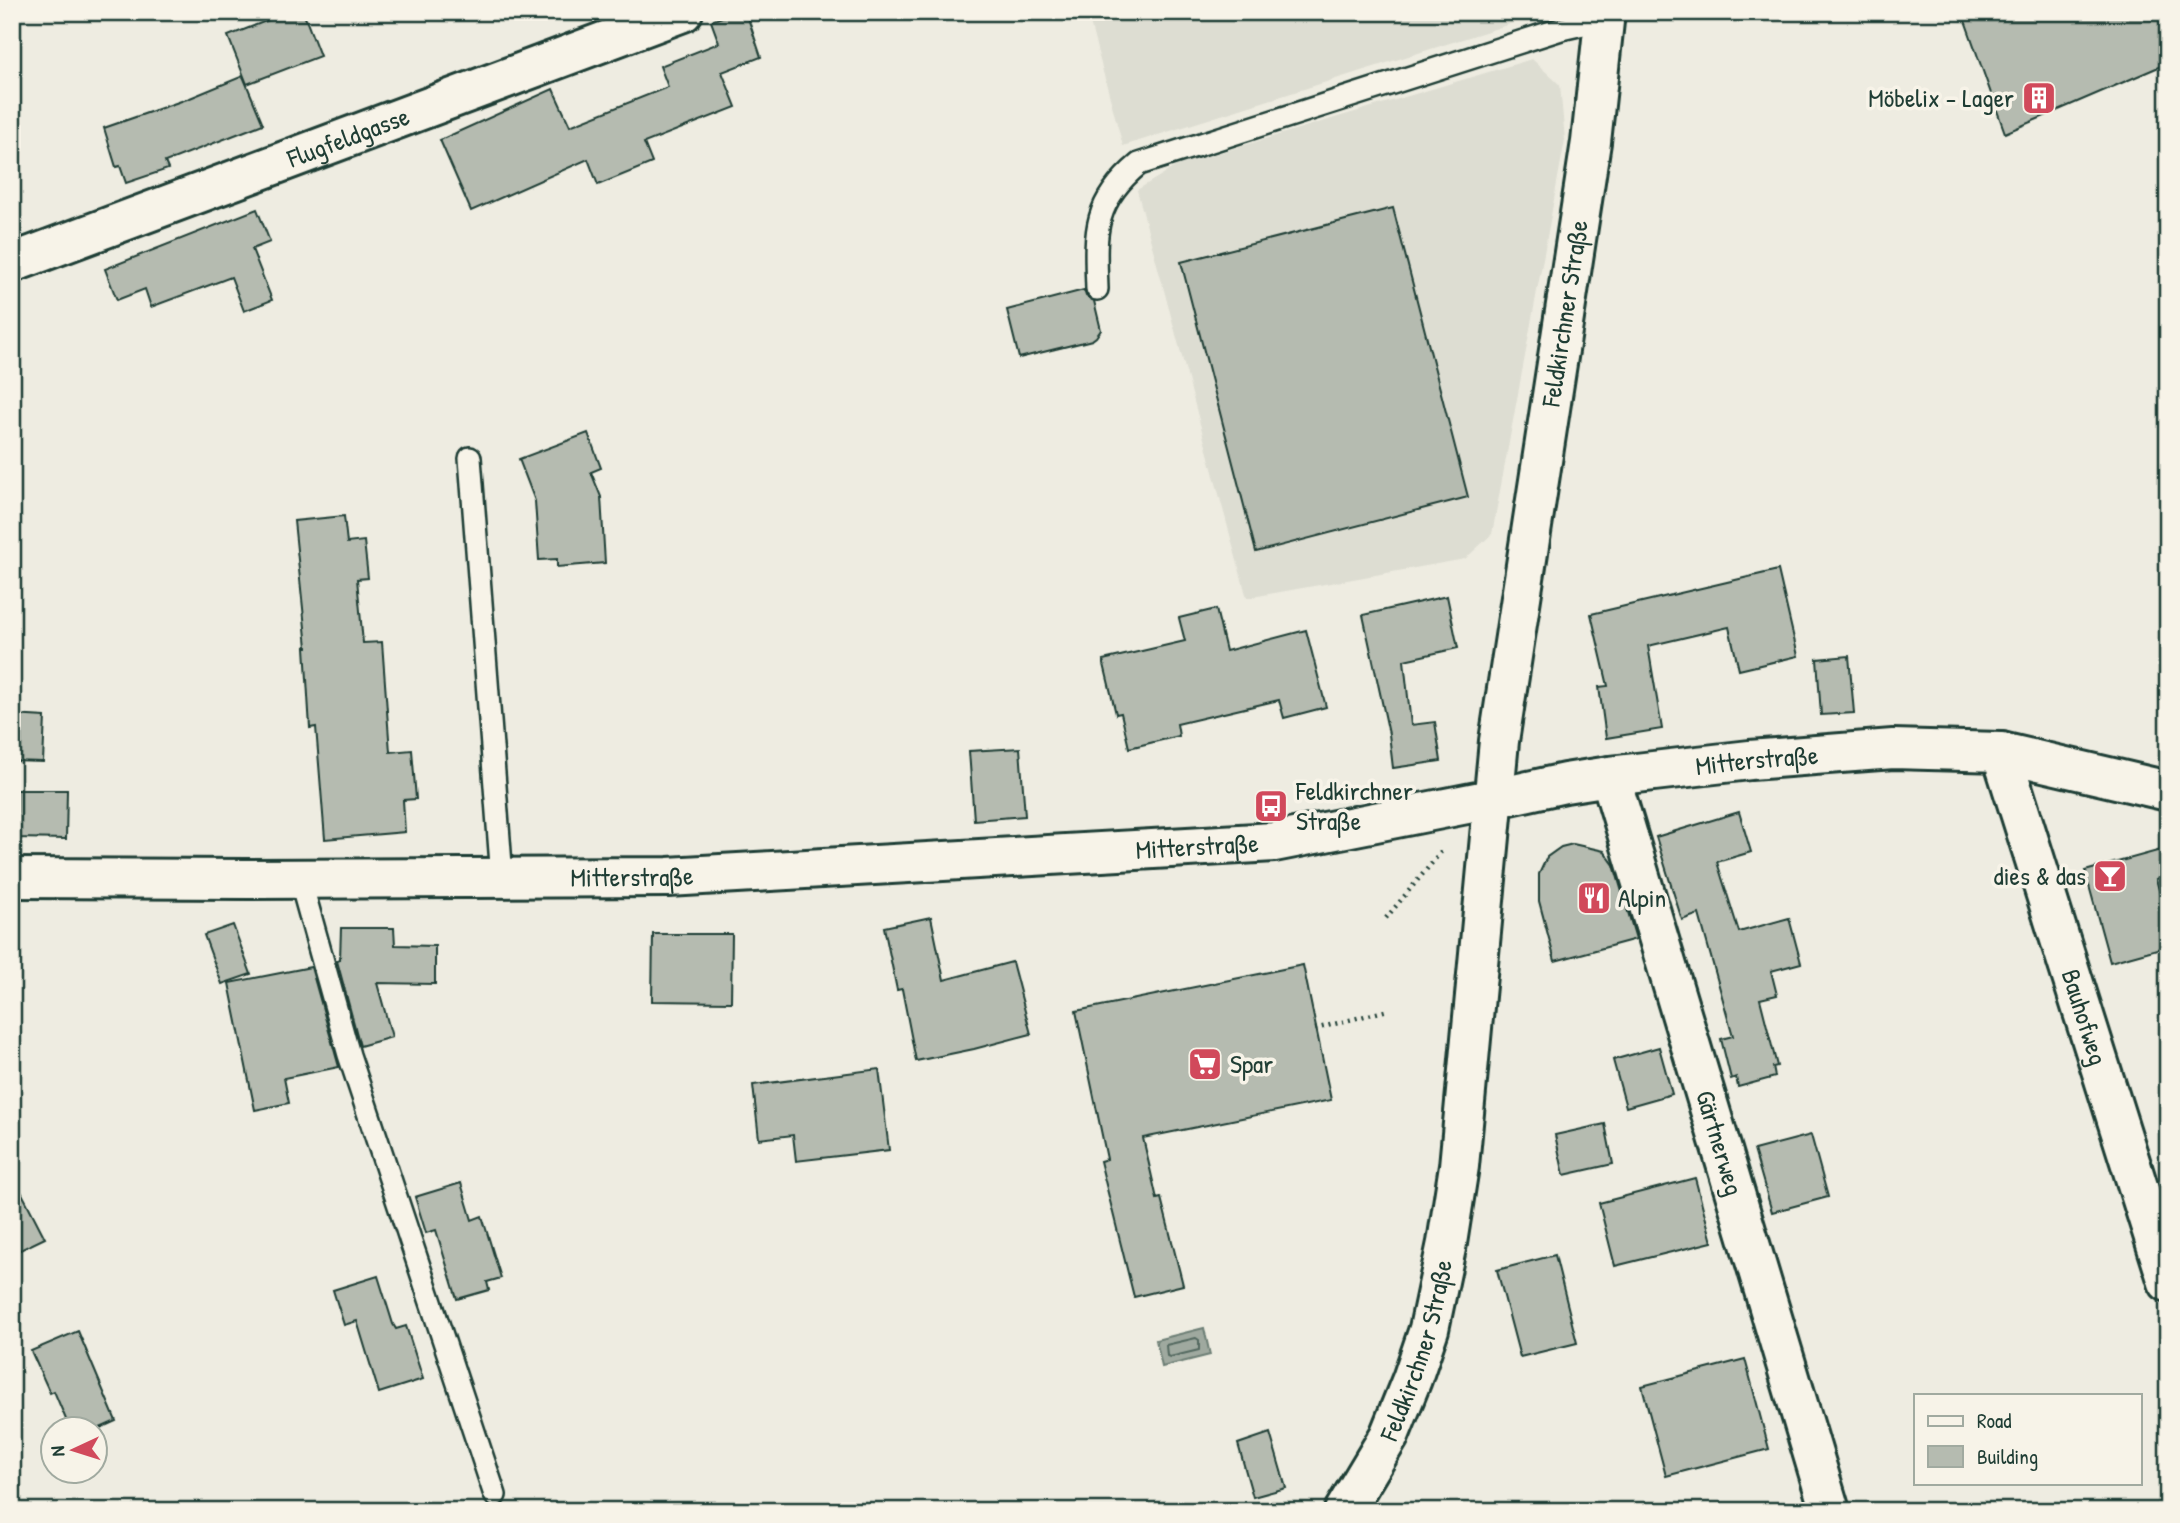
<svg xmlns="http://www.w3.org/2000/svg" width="2180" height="1523" viewBox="0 0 2180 1523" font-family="'Patrick Hand',sans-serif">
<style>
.built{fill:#ddddd2}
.water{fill:#9fa99f;stroke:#6c7e74;stroke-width:2}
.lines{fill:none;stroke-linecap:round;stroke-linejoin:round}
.shore{stroke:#52685f;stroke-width:2}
.building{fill:#b5bbb0;stroke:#1f3d34;stroke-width:2}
.lane-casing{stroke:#1f3d34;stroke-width:26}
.street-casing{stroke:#1f3d34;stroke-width:44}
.secondary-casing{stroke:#1f3d34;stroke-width:44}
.path{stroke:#1f3d34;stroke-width:4.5;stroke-dasharray:2 5;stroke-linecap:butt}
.lane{stroke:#f7f3e8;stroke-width:21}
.street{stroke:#f7f3e8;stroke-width:38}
.secondary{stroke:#f7f3e8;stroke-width:38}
.labels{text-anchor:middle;stroke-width:7;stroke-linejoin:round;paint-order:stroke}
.poi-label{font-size:26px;fill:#1f3d34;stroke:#f7f3e8;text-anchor:start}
.street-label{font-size:26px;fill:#1f3d34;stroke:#f7f3e8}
</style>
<rect width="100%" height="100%" fill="#eeece1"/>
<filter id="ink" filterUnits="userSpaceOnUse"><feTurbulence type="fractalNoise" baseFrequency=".0143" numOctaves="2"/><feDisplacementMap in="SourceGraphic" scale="14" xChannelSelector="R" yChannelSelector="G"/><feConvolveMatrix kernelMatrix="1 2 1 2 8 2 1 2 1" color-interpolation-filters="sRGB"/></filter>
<g filter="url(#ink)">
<g class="built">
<polygon points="1087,12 1548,12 1123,146"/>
<polygon points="1532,59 1560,85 1565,140 1492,534 1465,559 1247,598 1137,190 1178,165"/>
</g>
<polygon class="water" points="1204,1328 1210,1355 1162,1367 1156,1340"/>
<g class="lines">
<polygon class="shore" points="1196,1338 1199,1340 1199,1350 1170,1357 1167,1356 1166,1345"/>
</g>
<g class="building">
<polygon points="289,12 303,12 320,56 247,84 228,36"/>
<polygon points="736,12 746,12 761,57 722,72 736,107 644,143 652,163 598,185 588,159 471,211 440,140 553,89 570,126 668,87 660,66 719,43 711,21"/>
<polygon points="1962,12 2168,12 2168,63 2005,133"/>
<polygon points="243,76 263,124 165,162 168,169 126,183 120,166 116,167 104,128 190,98"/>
<polygon points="1393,208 1468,497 1256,552 1181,262"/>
<polygon points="257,209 270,242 252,249 272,300 244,311 231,277 151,307 145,289 117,300 105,269"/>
<polygon points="1084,290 1086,296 1094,301 1101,330 1096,337 1092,340 1019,358 1007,310"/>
<polygon points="588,433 601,468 591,472 601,497 605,563 557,567 557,559 539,560 535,501 519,459"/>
<polygon points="344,516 347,543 364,541 368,578 357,579 363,643 382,642 390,752 412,750 416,799 403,800 405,832 325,839 316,727 310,728 305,647 307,647 294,521"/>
<polygon points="1778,570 1798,656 1739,670 1729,627 1648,646 1662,729 1606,738 1599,687 1608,686 1591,614"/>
<polygon points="1447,596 1458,648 1404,660 1411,725 1435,722 1441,761 1393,768 1389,734 1363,615"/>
<polygon points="1216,609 1226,651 1306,630 1326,707 1284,718 1279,700 1177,724 1179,736 1129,748 1121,713 1116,714 1103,660 1185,641 1179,618"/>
<polygon points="1849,656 1854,713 1821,715 1817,659"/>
<polygon points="12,715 45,717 43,762 12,761"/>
<polygon points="1020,748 1025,816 974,820 969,751"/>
<polygon points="17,790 67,790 66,839 16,838"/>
<polygon points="1739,812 1751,852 1717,862 1739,932 1789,918 1801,963 1771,971 1777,995 1760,999 1777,1066 1773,1067 1775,1077 1738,1087 1736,1077 1731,1079 1721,1039 1733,1036 1699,914 1682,920 1656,837"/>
<polygon points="1573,844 1604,851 1614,865 1636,939 1555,961 1539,901 1539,874 1547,857 1561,847"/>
<polygon points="2168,848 2168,876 2156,879 2168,923 2168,946 2110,962 2085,871"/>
<polygon points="931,917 944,980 1012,962 1031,1034 974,1049 916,1061 902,989 897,990 884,927"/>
<polygon points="233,925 251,974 222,984 204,935"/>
<polygon points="341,928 394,928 395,945 435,946 435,984 377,983 392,1037 360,1046 337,961 340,960"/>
<polygon points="653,934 732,934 731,1002 652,1001"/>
<polygon points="1303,965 1331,1100 1143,1138 1157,1199 1161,1198 1183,1285 1134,1297 1100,1161 1107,1159 1076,1011"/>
<polygon points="311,967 339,1067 284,1078 289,1103 255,1110 229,983"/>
<polygon points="1659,1047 1672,1094 1626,1107 1613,1060"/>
<polygon points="879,1069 889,1150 796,1161 793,1135 759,1139 753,1085"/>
<polygon points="1605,1124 1613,1164 1564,1175 1555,1135"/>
<polygon points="1811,1135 1828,1197 1772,1212 1754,1150"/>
<polygon points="12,1174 45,1238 12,1254"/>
<polygon points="1695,1178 1712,1242 1615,1266 1599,1203"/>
<polygon points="461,1183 472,1220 482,1216 501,1278 487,1282 489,1290 457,1299 436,1230 426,1233 415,1197"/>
<polygon points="1555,1255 1577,1343 1520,1357 1497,1270"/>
<polygon points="378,1276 393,1324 396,1329 406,1326 423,1379 379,1393 357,1321 344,1325 333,1290"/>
<polygon points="78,1331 116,1421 98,1429 70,1429 54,1391 50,1393 31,1351"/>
<polygon points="1745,1359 1769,1449 1666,1476 1642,1386"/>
<polygon points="1270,1433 1286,1488 1253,1497 1238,1444"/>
</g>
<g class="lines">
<g class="lane-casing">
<g id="lane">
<path d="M1097,289C1095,233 1092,203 1139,164L1561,29L1605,19"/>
<polyline points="470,458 502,878"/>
<polyline points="300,879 349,1055 495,1495"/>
</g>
</g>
<g class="street-casing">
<g id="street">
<path id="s1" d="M12,263L683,12"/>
<path id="s2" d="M2001,752L2168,1282"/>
<path id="s3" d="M1610,776L1830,1511"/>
<path id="s4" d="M1492,799L1565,783L1610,776L1750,760L1893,749L2001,752L2168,791"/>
</g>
</g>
<g class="secondary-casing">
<g id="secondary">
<path id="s5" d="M12,878L248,879L668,877L1274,842L1492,799"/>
<path id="s6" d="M1344,1511L1389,1436L1412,1379L1429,1329L1447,1243L1459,1166L1499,741L1591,142L1605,12"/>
</g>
</g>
<g class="path">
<polyline points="1386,918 1442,851"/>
<polyline points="1315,1029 1388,1010"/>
</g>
<use href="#lane" class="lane"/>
<use href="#street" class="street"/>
<use href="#secondary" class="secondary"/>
</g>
</g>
<defs>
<g id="building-square" transform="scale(1.75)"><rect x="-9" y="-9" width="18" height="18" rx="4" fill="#d1495b" stroke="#f7f3e8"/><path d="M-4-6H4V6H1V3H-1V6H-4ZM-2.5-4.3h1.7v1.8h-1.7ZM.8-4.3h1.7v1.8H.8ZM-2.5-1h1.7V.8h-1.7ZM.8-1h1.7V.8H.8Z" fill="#fff"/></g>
<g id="bus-square" transform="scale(1.75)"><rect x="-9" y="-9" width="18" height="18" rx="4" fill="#d1495b" stroke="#f7f3e8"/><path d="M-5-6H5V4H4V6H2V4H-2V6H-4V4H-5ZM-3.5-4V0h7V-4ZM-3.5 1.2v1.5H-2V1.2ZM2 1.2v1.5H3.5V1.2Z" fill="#fff"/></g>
<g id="bar-square" transform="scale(1.75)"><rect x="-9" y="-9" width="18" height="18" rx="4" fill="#d1495b" stroke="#f7f3e8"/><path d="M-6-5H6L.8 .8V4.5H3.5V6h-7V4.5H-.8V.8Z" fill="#fff"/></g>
<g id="restaurant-square" transform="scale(1.75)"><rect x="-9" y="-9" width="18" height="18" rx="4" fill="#d1495b" stroke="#f7f3e8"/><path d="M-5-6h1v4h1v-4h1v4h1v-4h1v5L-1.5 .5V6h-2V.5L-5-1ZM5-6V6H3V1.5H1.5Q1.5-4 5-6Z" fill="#fff"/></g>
<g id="supermarket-square" transform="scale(1.75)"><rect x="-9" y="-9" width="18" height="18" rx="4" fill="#d1495b" stroke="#f7f3e8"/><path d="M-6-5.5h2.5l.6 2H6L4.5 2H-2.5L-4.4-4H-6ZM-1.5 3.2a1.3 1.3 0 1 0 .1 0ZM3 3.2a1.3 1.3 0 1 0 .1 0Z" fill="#fff"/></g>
</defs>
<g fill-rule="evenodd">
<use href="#building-square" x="2039" y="98"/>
<use href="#bus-square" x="1271" y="806"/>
<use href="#bar-square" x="2110" y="876"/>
<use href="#restaurant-square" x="1594" y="898"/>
<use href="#supermarket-square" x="1205" y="1064"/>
</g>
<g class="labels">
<g class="poi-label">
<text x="2014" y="107" text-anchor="end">Möbelix - Lager</text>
<text x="1296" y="800">Feldkirchner<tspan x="1296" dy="30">Straße</tspan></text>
<text x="2086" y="885" text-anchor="end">dies &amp; das</text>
<text x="1618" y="907">Alpin</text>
<text x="1230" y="1073">Spar</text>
</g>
<g class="street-label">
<text dy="9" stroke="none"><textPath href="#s1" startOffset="359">Flugfeldgasse</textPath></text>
<text dy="9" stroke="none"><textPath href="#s6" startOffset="1227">Feldkirchner Straße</textPath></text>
<text dy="9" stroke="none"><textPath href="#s4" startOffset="268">Mitterstraße</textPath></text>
<text dy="9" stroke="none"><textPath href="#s5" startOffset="1186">Mitterstraße</textPath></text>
<text dy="9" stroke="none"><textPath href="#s5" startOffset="620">Mitterstraße</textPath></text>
<text dy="9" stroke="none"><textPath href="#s2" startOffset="278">Bauhofweg</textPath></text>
<text dy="9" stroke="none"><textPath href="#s3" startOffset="383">Gärtnerweg</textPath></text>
<text dy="9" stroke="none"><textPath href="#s6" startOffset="178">Feldkirchner Straße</textPath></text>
</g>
</g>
<rect width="2180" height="1523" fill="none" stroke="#f7f3e8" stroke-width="42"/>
<rect x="21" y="21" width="2138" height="1481" fill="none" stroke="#1f3d34" stroke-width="2.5" filter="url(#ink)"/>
<rect x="1914" y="1394" width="228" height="91" fill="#f7f3e8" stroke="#a1aaa0" stroke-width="2"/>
<rect x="1928" y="1416" width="35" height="10" fill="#f7f3e8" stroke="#a1aaa0" stroke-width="2"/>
<text x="1977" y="1428" font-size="21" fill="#1f3d34">Road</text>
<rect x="1928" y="1446" width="35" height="21" fill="#b5bbb0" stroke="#a1aaa0" stroke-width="2"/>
<text x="1977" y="1464" font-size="21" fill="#1f3d34">Building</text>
<g transform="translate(74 1450) rotate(266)"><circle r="33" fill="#f7f3e8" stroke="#a1aaa0" stroke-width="2"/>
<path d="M0-5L12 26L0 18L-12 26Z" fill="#d1495b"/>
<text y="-10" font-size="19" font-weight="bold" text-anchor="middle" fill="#1f3d34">N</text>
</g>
</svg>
